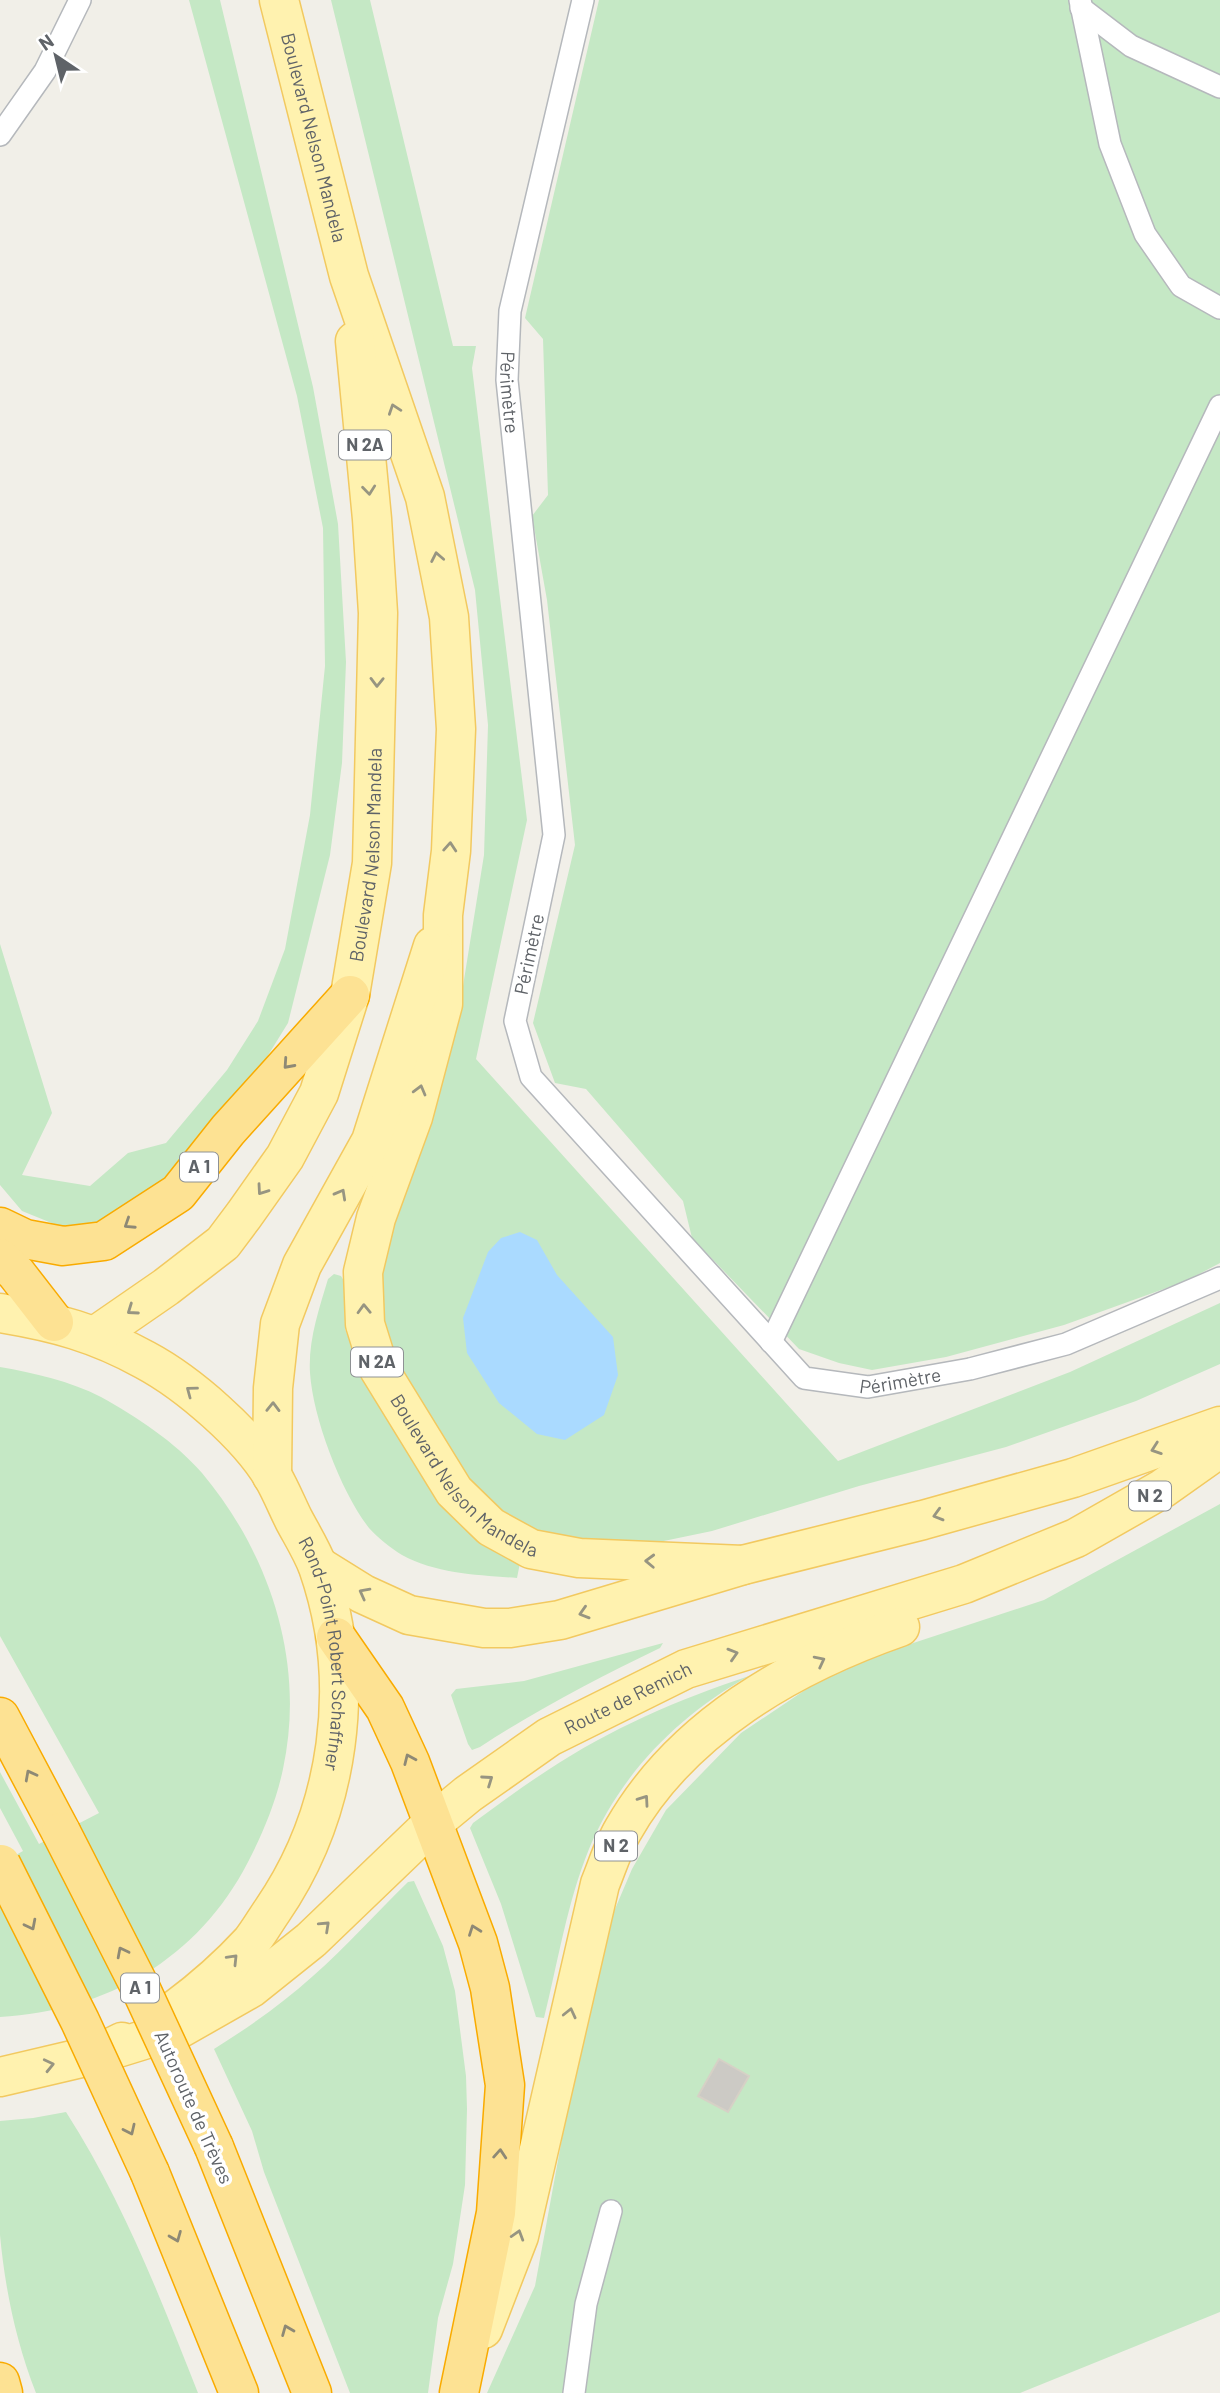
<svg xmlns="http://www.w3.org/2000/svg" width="1220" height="2393" viewBox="0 0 1220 2393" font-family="Barlow,sans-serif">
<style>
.green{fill:#c5e8c5}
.water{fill:#aadaff}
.building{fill:#cccac5;stroke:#d6d1c6;stroke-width:2}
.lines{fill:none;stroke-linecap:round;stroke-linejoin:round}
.service-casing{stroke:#b5b8bc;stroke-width:24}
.primary-casing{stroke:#f2c960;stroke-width:41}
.motorway-casing{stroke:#f9ab00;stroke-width:41}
.service{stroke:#fff;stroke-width:21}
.primary{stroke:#fff2af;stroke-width:38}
.motorway{stroke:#fde293;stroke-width:38}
.motorway-bridge-casing{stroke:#f9ab00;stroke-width:41;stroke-linecap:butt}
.motorway-bridge{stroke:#fde293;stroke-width:38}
.oneway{stroke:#979581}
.oneway2{stroke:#8e8975}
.labels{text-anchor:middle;stroke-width:7;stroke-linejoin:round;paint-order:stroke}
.shield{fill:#fff;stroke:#8f9295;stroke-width:2}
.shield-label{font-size:18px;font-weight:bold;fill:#5f6368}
.street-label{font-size:19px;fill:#5f6368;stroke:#fff}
</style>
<rect width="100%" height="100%" fill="#f1efe8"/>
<g class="green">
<polygon points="189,0 220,0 313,387 338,524 346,662 342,763 330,855 288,1023 262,1065 169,1179 95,1228 59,1226 22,1211 0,1185 0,944 52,1113 22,1175 90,1186 128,1153 166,1143 227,1070 258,1021 285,949 310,815 325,666 323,528 297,396"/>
<polygon points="331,0 370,0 453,346 476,346 472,368 527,820 476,1059 838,1461 1070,1372 1220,1303 1220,1364 1136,1401 1006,1447 859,1486 712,1531 659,1542 614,1543 537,1533 495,1508 469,1483 394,1356 383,1324 381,1273 391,1216 459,1011 484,855 488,725 475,590"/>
<polygon points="599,0 1220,0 1220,1263 1186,1281 1064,1325 946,1357 872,1370 839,1363 799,1349 692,1238 683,1201 586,1089 555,1083 533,1023 575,845 547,600 532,516 548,495 543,339 525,318"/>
<path d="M334,1274L341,1276L344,1281L345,1329L364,1379L441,1506L480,1541L520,1563L517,1578C478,1575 437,1574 402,1555C392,1549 377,1537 369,1528C341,1492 313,1418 310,1373C308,1341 319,1309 328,1279Z"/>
<path d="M0,1367C34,1373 70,1381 101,1397C137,1417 175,1442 202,1473C270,1554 306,1663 283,1769C276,1802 263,1833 248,1862C198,1959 107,2011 0,2017V1864L23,1851L0,1808V1772L39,1844L99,1813L0,1636Z"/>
<polygon points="1220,1504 1220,2312 1020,2393 487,2393 535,2286 576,2062 604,1935 632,1869 666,1810 741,1733 817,1682 880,1654 1044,1600"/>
<path d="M663,1643L660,1648C598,1678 538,1709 480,1747L472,1750L468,1744L451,1695L456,1689L524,1681Z"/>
<path d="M749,1676C679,1715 620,1774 589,1849C567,1903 558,1962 544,2018L536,2017L501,1904L470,1828L473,1823C498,1805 523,1786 548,1770C610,1729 679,1699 749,1676Z"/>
<path d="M414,1881L443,1946L455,1991L466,2076L467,2109L465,2185L453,2264L438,2318L428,2393H350L264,2172L252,2131L214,2049C249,2027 282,2004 313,1976C346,1947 376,1913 408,1882Z"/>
<path d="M66,2112C122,2199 160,2297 198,2393H36C16,2342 5,2289 0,2235C0,2197 0,2158 0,2121L33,2118Z"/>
</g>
<polygon class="water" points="520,1232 537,1240 557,1275 613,1337 618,1375 604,1415 565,1440 537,1434 499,1403 467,1353 463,1318 488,1252 501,1238"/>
<polygon class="building" points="719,2059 749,2076 728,2112 698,2096"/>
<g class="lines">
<g class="service-casing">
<g id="service">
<path id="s1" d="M583,0L510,311L507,380L554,835L515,1021L531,1077L804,1378L868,1387L970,1369L1066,1344L1220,1278"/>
<polyline points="1080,0 1110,144 1145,234 1181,286 1220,308"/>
<polyline points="1081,8 1131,46 1220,87"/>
<polyline points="0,135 45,71 80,0"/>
<polyline points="771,1342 1220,406"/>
<polyline points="574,2393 586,2304 611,2211"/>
</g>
</g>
<g class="primary-casing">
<g id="primary">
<path id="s2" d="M279,0L349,276L425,497L449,617L456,729L451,851L443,915V1004L413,1117L376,1218L363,1272L365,1324L379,1369L454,1491L491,1527L531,1549L579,1558L743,1565"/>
<path id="s3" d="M0,1313C55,1322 96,1333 145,1360C188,1383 248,1435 273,1477C281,1491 287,1506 294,1520C302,1535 312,1551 318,1567C358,1682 340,1812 272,1911C265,1921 259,1932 251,1942C228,1967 203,1989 176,2009"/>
<path id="s4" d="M95,1336L166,1287L223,1243L244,1215L285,1157L319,1093L350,995L372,863L378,613L372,519L355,341"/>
<polyline points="272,1476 273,1388 280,1324 302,1265 371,1141 433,946"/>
<polyline points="318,1566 363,1594 409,1615 484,1628 510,1628 560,1620 743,1565 923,1520 1073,1478 1220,1426"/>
<path id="s5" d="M98,2054L179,2029L251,1988L311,1940L434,1822L468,1794L549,1737L686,1669L964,1584L1076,1538L1162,1489L1220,1448"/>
<polyline points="0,2077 98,2054 122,2042"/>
<path d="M483,2329L519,2236L600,1884C607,1867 613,1847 623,1830C681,1728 791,1665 900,1627"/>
</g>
</g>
<g class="motorway-casing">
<g id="motorway">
<polyline points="0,1227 25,1239 63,1246 104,1241 178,1193 228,1130 350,995"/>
<polyline points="0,1258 16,1273 54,1322"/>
<polyline points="336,1637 385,1708 410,1762 478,1943 490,1988 505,2085 496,2213 459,2393"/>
<polyline points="0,1717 61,1832"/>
<polyline points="214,2147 312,2393"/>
<polyline points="150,2173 239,2393"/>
<polyline points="0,2382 3,2393"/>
</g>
</g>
<use href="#service" class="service"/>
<use href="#primary" class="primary"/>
<use href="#motorway" class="motorway"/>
<g class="motorway-bridge-casing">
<g id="motorway-bridge">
<polyline points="61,1832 140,1987 214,2147"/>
<polyline points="1,1864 80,2021 150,2173"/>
</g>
</g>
<use href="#motorway-bridge" class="motorway-bridge"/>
</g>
<defs><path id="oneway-chevron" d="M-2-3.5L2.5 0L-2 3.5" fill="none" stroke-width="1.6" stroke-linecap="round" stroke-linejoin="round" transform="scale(1.75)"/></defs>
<g class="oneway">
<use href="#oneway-chevron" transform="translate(394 409) rotate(-109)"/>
<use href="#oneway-chevron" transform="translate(369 490) rotate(84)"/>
<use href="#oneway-chevron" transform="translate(437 557) rotate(-101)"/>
<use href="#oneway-chevron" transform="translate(377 682) rotate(91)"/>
<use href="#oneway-chevron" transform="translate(450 847) rotate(-86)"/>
<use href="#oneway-chevron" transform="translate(420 1090) rotate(-75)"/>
<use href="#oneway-chevron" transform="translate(262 1190) rotate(125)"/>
<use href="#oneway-chevron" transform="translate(341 1194) rotate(-61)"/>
<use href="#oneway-chevron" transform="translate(364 1309) rotate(-92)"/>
<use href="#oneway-chevron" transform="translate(132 1310) rotate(145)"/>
<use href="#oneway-chevron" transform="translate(191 1391) rotate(-143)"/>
<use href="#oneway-chevron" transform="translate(273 1407) rotate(-89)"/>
<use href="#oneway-chevron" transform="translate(1156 1449) rotate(161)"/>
<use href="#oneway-chevron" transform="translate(938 1515) rotate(164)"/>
<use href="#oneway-chevron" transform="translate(650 1561) rotate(-178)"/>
<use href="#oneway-chevron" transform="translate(364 1593) rotate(-152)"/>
<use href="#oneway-chevron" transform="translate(584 1613) rotate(163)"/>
<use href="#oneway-chevron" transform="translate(733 1654) rotate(-17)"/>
<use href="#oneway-chevron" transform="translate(820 1661) rotate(-27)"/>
<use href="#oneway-chevron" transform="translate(488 1780) rotate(-35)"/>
<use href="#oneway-chevron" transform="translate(644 1800) rotate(-55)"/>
<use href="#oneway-chevron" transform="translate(325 1926) rotate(-43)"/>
<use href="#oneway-chevron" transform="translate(233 1959) rotate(-46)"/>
<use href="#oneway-chevron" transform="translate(570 2013) rotate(-77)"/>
<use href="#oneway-chevron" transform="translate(49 2065) rotate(-13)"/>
<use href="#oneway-chevron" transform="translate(518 2235) rotate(-73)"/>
</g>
<g class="oneway2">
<use href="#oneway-chevron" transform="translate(288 1064) rotate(132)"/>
<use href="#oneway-chevron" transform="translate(129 1224) rotate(147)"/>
<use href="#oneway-chevron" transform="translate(409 1759) rotate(-114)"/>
<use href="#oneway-chevron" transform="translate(30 1775) rotate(-118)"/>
<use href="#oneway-chevron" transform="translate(31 1925) rotate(63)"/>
<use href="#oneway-chevron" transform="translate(474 1930) rotate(-110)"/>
<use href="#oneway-chevron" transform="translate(122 1952) rotate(-117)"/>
<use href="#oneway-chevron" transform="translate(130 2130) rotate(65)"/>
<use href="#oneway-chevron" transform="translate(500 2154) rotate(-86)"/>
<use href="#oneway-chevron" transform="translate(176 2237) rotate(68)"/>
<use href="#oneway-chevron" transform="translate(287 2330) rotate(-112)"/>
</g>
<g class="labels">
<g class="shield">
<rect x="339" y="430.5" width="52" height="29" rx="5"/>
<rect x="180" y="1152.5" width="38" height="29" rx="5"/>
<rect x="351" y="1347.5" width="52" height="29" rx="5"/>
<rect x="1129" y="1481.5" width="42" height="29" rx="5"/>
<rect x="595" y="1831.5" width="42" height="29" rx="5"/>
<rect x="121" y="1973.5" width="38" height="29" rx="5"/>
</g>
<g class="shield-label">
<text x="365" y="451">N 2A</text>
<text x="199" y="1173">A 1</text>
<text x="377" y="1368">N 2A</text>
<text x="1150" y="1502">N 2</text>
<text x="616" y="1852">N 2</text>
<text x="140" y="1994">A 1</text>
</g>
<g class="street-label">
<text dy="7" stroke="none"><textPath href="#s2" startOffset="142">Boulevard Nelson Mandela</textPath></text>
<text dy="7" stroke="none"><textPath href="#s1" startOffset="401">Périmètre</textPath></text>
<text dy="7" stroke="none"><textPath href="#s4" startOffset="581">Boulevard Nelson Mandela</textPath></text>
<text transform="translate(529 954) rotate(-78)" y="7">Périmètre</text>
<text dy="7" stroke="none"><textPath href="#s1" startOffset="1598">Périmètre</textPath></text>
<text dy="7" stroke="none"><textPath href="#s2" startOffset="1547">Boulevard Nelson Mandela</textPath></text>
<text dy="7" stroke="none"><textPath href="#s3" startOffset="516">Rond-Point Robert Schaffner</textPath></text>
<text dy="7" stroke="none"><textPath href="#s5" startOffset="646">Route de Remich</textPath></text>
<text transform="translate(194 2107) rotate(66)" y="7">Autoroute de Trèves</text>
</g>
</g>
<g transform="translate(56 56) rotate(325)" stroke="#ffffff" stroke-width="5" paint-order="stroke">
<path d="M0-5L12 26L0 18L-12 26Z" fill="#5f6368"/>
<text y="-10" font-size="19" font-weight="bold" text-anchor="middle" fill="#5f6368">N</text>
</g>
</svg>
